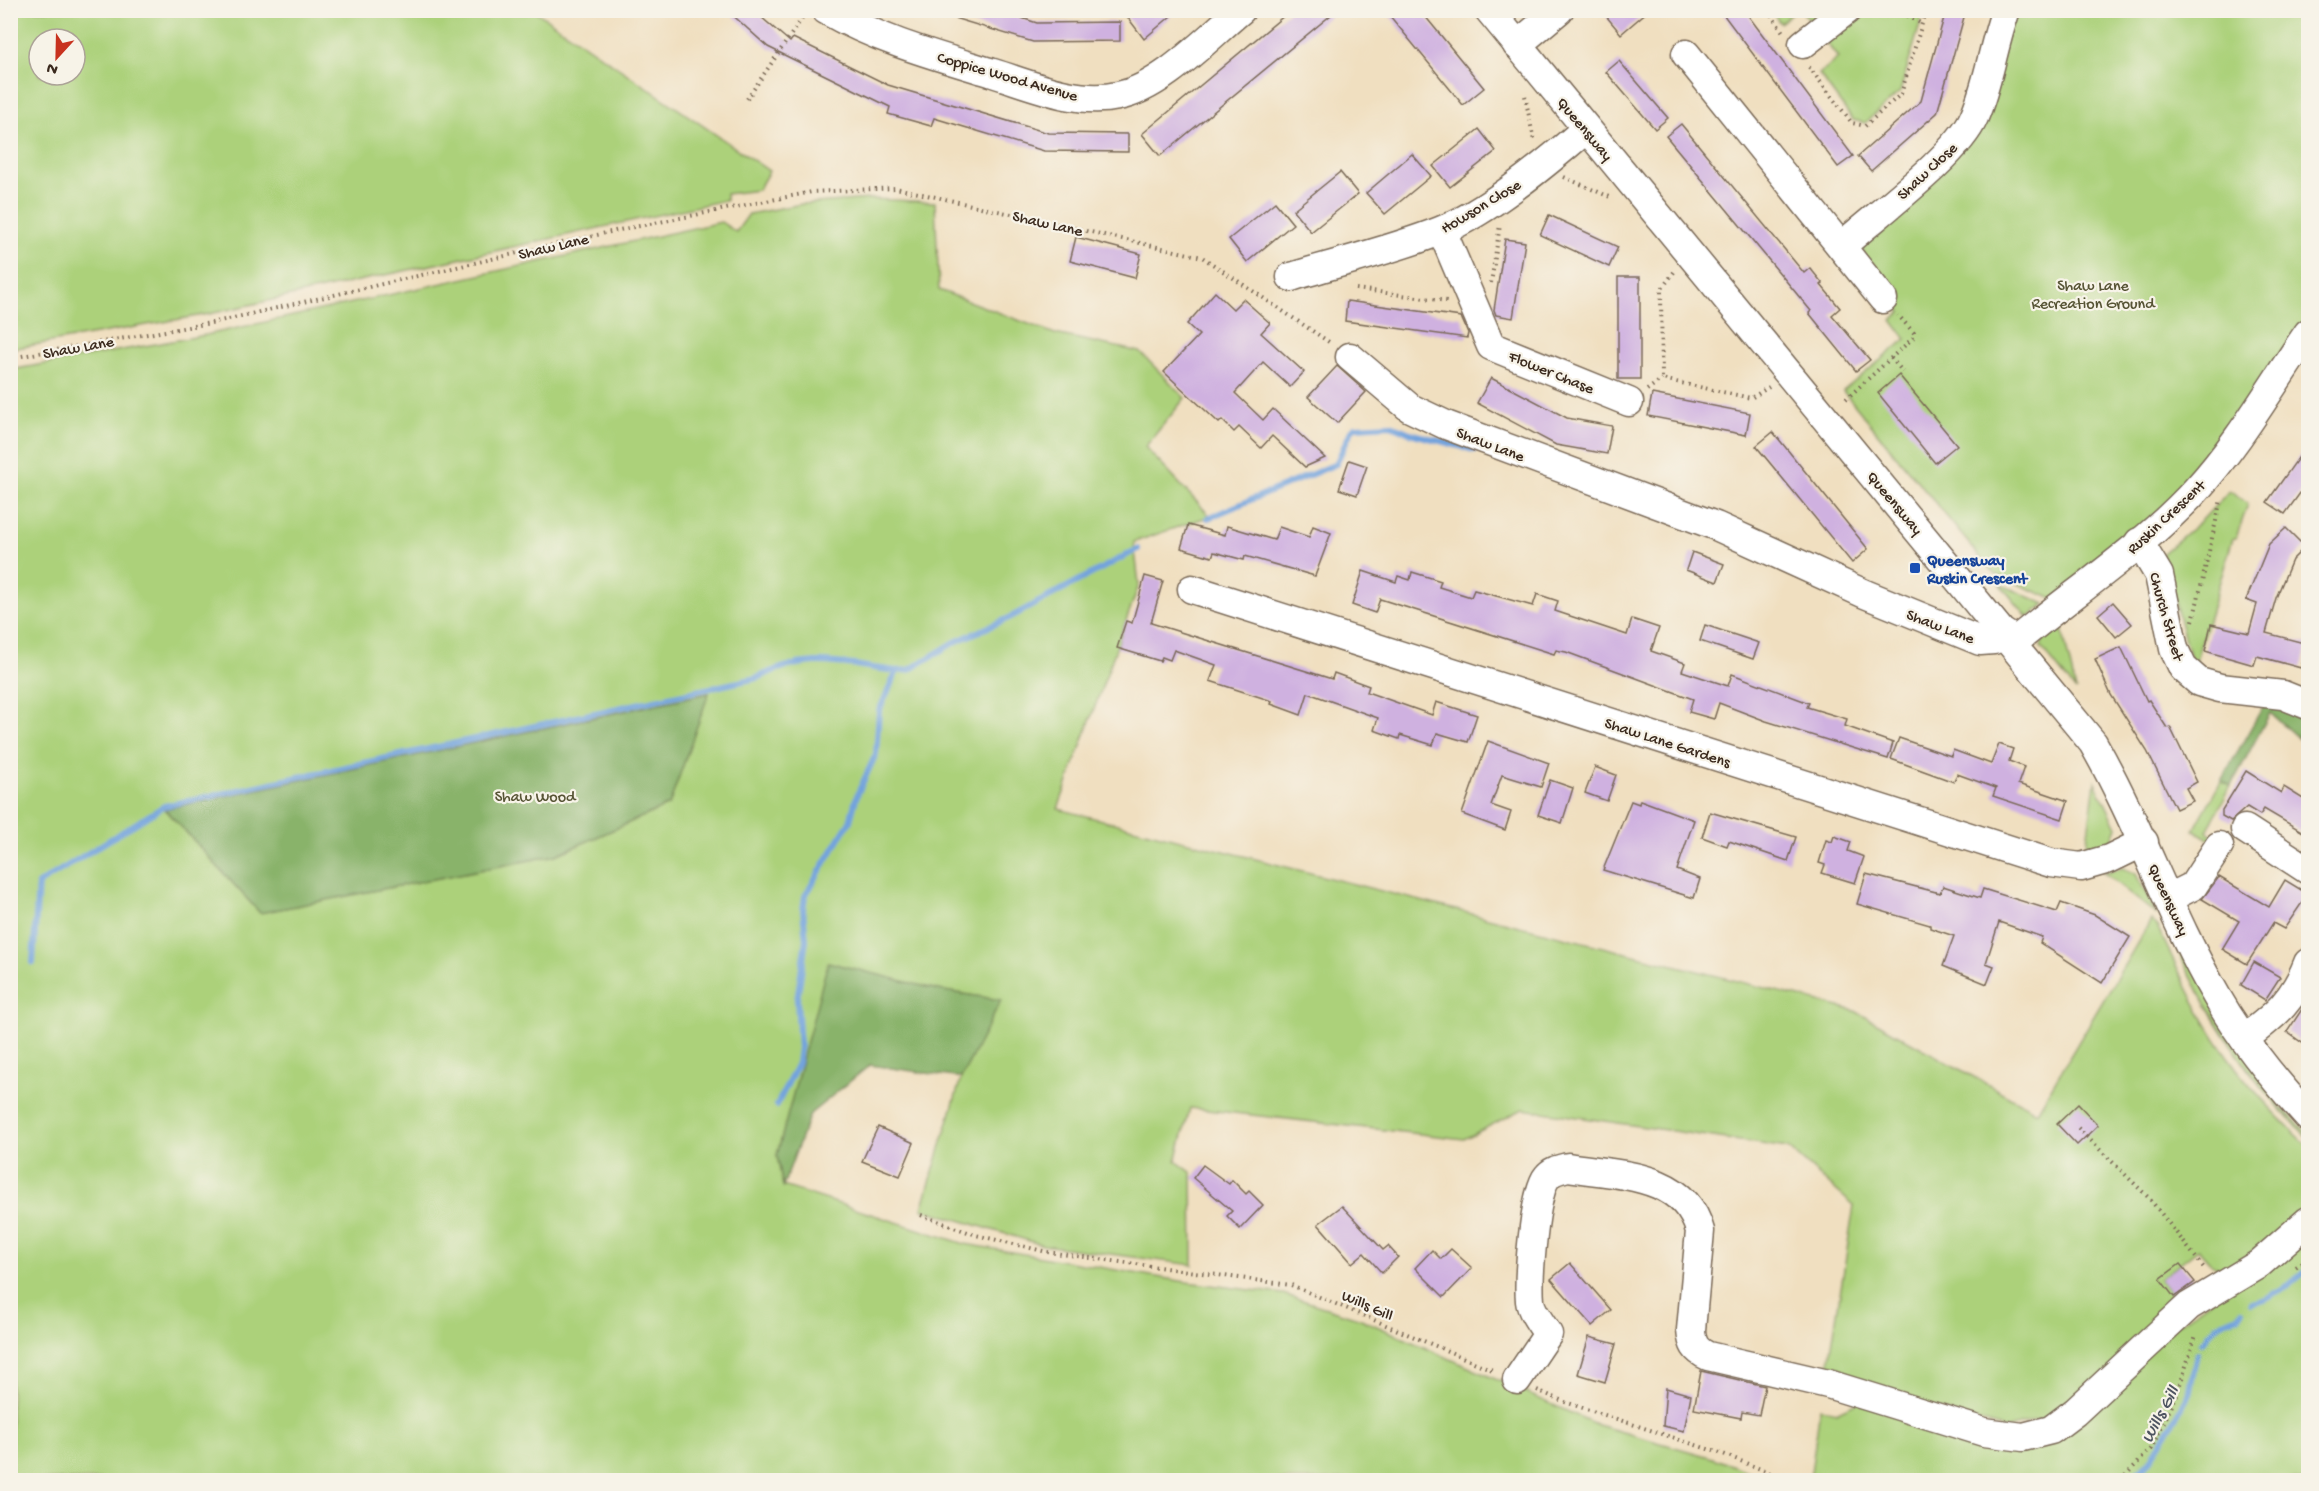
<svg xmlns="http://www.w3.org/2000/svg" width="2319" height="1491" viewBox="0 0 2319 1491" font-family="'Gochi Hand',sans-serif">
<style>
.green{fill:#acd17a;stroke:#747e4c;stroke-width:1.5;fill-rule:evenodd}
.forest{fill:#89b36a;stroke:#626e44;stroke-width:1.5}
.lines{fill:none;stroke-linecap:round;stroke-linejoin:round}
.stream{stroke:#72a3dd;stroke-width:6}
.building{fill:#cfb1e0}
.minor-casing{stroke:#7a6957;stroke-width:31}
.path{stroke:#7a6957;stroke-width:4;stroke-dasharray:1.5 4.5;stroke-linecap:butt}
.minor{stroke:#fff;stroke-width:28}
.transit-dot{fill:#1a4fb4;stroke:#f7f3e8;stroke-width:2}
.labels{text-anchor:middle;stroke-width:4.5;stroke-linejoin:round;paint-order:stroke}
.street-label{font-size:16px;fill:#3b2a1e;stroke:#f7f3e8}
.park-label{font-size:16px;fill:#575435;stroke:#f7f3e8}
.transit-label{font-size:16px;font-weight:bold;fill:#164399;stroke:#f7f3e8;text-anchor:start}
.water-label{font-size:18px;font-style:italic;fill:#4e5461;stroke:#f7f3e8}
</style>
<rect width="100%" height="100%" fill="#f7f3e8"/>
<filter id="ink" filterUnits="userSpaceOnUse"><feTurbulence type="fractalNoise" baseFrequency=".0167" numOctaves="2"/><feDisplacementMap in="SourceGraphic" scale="12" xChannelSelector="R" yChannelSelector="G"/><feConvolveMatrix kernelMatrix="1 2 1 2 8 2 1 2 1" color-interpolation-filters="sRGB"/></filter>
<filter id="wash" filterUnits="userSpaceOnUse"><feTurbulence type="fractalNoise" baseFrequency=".008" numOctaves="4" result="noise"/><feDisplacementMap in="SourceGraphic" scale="24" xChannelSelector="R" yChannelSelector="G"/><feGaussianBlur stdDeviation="1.35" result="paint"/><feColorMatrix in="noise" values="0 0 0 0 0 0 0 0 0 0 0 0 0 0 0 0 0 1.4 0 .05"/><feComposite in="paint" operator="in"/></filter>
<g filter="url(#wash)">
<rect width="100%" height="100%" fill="#f0dfc0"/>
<g class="green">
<path d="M11,10L535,11L769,171L758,190L726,194V200L209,314L11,349ZM39,39H75V75H39Z"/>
<polygon points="1771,11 1796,11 1780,23"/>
<polygon points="1802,11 1924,11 1900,92 1865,123 1853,120 1819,74 1838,58"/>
<path d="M2017,11H2308V319L2182,492L2053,599L1994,574L1843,391L1906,339L1892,320L1901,312C1882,288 1865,268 1860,238L1932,180Z"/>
<path d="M871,199L935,202L939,290L1055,334L1140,352L1185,398L1145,447L1210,516L1134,542L1139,585L1058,809L1855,1011L2037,1112L2151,920L2158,928C2180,973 2201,1021 2231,1061C2253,1092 2281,1120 2308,1146V1214L2224,1271L2214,1267L2198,1249L2160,1279L2181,1305L2062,1413L2005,1429L1864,1387L1840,1368L1829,1364L1854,1206L1788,1148L1523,1109L1464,1139L1190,1108L1176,1161L1192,1173L1193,1265L1043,1245L922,1209L961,1078L1001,1000L938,990L829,963L777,1155L783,1186L965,1244L1186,1282L1283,1294L1361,1319L1598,1425L1713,1458L1771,1480H11V370L206,335L721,222L736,232L749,214L802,204ZM708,693L669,805L556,855L260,913L165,809Z"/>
<polygon points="2229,491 2248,504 2236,538 2233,538 2193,670 2162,554 2203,519"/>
<polygon points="2000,584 2045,604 2028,618"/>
<polygon points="2060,620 2076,691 2041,647 2045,633"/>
<polygon points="2221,781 2231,786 2207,831 2218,839 2215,843 2194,830"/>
<polygon points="2095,782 2117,827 2111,843 2085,856"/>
<polygon points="2123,868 2136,874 2157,915 2103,872"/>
<path d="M2143,877L2281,1106L2308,1134V1138C2226,1056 2191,981 2143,877Z"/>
<polygon points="2308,1230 2308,1480 1810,1480 1820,1408 1836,1412 1857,1402 2011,1445"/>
</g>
<g class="forest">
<polygon points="709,693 669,805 556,855 260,913 165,809"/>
<polygon points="2265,703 2293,708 2308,720 2308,747 2270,713 2231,786 2221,781"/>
<polygon points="828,962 938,990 1001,1000 961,1078 870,1065 810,1114 783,1186 777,1155"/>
</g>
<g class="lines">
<g class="stream">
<polyline points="1208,518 1336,464 1351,431 1355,427 1391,425 1410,433 1474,450"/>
<path d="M33,963L38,884L164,806L757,678C809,651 842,665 897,671"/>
<polyline points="777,1105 798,1063 800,1048 797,1000 806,940 803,910 805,896 850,821 857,795 876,754 879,711 897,671 909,670 955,642 1009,618 1138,549"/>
<polyline points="2251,1303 2264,1299 2289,1285 2308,1269"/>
<polyline points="2201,1343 2220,1323 2238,1316 2241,1311"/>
<polyline points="2130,1480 2150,1461 2189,1395 2197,1353"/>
</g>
</g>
<g id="blocks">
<g class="building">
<polygon points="727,10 753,10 790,42 793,38 888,85 1048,133 1128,134 1128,152 1044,151 934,118 931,126 888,114 890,107 768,47"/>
<polygon points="945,10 997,10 1037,23 1120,22 1120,41 1033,42 944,15"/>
<polygon points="1122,10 1178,10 1144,39"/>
<polygon points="1291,10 1337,10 1160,156 1142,134"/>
<polygon points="1385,10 1420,10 1484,88 1463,105"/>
<polygon points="1601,10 1649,10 1621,34"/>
<polygon points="1720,10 1744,10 1853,156 1838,167"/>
<polygon points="1946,10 1966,10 1937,113 1871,171 1858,156 1921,101"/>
<polygon points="1619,61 1668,118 1655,129 1606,72"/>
<polygon points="1681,124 1804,273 1810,268 1823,284 1821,285 1840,308 1832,315 1870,360 1856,371 1809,313 1811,311 1666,136"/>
<polygon points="1479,129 1496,151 1450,187 1433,166"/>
<polygon points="1412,154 1431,176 1385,214 1366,193"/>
<polygon points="1340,172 1358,194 1311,232 1293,210"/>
<polygon points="1275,202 1293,224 1247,262 1229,239"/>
<polygon points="1549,215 1618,247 1609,267 1540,235"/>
<polygon points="1076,237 1141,254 1135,278 1070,261"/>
<polygon points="1505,239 1525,242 1513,318 1496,315 1494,310"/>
<rect x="1618" y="277" width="22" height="102"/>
<polygon points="1215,292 1233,309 1243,299 1270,323 1261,333 1304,372 1290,387 1263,362 1235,393 1263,420 1273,409 1325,458 1305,467 1272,436 1261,448 1239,427 1234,432 1222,420 1219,423 1164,372 1199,335 1187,324"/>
<polygon points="1347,301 1461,317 1468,333 1467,338 1345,321"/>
<polygon points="1337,366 1366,392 1337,423 1308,397"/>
<polygon points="1899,375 1957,445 1935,463 1878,393"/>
<polygon points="1491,378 1567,418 1612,426 1607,454 1556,445 1477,403"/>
<polygon points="1652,394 1750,413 1746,435 1648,416"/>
<polygon points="1773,432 1868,549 1852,563 1756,446"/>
<polygon points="2308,444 2308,482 2285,514 2267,502"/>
<polygon points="1349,460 1367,466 1357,495 1339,489"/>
<polygon points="1188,525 1225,535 1227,526 1274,540 1279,527 1309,537 1313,526 1331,533 1315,576 1245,556 1244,560 1214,552 1212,557 1181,548"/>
<polygon points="2286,528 2305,547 2292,560 2276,598 2266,633 2308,644 2301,668 2257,656 2254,665 2205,651 2211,624 2249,633 2257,604 2246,600 2269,544"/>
<polygon points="1692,552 1724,564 1717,582 1686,570"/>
<polygon points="1363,571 1396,582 1398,576 1410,580 1412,572 1441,581 1439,587 1471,597 1474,590 1533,606 1537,594 1558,601 1555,611 1627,635 1632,619 1659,628 1651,651 1685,663 1682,671 1728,686 1732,674 1809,703 1807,707 1847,719 1845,726 1893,743 1888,759 1766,721 1719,703 1714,719 1689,712 1693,699 1566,652 1556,650 1554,654 1380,599 1375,613 1352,605"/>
<polygon points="1145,576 1163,581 1151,623 1332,679 1334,673 1369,686 1367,692 1432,715 1436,702 1477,715 1468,742 1437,733 1433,745 1400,735 1399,739 1374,730 1378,718 1308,693 1301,715 1271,704 1272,701 1210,681 1216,665 1174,650 1170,660 1162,657 1160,661 1117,648 1126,621 1132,623"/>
<polygon points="2113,602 2132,624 2116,637 2098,615"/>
<polygon points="1705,625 1759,643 1753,659 1700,641"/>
<polygon points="2121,647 2147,701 2149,700 2167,728 2170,727 2197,782 2186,788 2193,801 2176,809 2147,751 2111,695 2095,659"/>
<polygon points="1899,738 1951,756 1953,750 1991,764 1999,744 2013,749 2009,761 2024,767 2018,784 2068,801 2062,819 1993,796 1996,788 1957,774 1954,782 1891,759"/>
<polygon points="1488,741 1549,763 1541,787 1502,775 1491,805 1511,812 1505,830 1462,814"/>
<polygon points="1595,767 1616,775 1607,801 1585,793"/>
<polygon points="2246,771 2281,793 2284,787 2308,802 2308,835 2264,809 2260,815 2247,807 2231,821 2222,816 2222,810"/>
<polygon points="1550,780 1573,788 1562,823 1538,815"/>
<polygon points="1640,800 1694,820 1677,870 1700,879 1694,898 1603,870 1631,801 1639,804"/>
<polygon points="1710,812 1796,837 1788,861 1729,841 1727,846 1702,837"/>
<polygon points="1834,836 1851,842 1848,851 1864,857 1855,883 1822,873 1825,865 1819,863 1826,840 1832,842"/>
<polygon points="1866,874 1940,893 1943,886 1980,898 1983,889 2057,912 2061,903 2095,915 2130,937 2102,983 2040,943 2042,937 1999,922 1986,963 1994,966 1987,984 1943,966 1954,936 1930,928 1930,925 1857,904"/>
<polygon points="2219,877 2269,907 2285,880 2308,894 2284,929 2273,923 2247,964 2222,949 2239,921 2202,899"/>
<polygon points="2254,962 2280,977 2265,1000 2241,985"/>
<polygon points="2308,1000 2308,1047 2287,1032"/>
<polygon points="2078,1104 2098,1125 2077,1145 2057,1124"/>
<polygon points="878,1127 914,1143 900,1176 862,1161"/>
<polygon points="1203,1165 1229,1184 1232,1180 1246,1194 1249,1191 1263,1205 1240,1229 1227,1216 1232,1211 1193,1178"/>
<polygon points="1342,1206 1383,1250 1388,1246 1398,1257 1382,1273 1364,1253 1352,1263 1318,1224"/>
<polygon points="1451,1249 1472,1268 1444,1297 1415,1268 1432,1250 1441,1259"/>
<polygon points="1570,1263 1611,1310 1592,1326 1551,1279"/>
<polygon points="2180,1264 2195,1282 2174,1297 2160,1279"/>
<polygon points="1589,1337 1616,1344 1605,1382 1578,1374"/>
<polygon points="1701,1371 1765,1386 1759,1415 1742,1412 1741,1418 1694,1409"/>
<polygon points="1666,1388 1691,1395 1684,1431 1663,1426"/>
</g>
</g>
</g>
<g filter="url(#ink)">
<use href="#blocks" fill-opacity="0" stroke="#7a6957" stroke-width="1.5"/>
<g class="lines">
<g class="minor-casing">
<g id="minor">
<path d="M826,10C878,40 937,56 993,73C1032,85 1077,105 1118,96C1161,88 1207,38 1241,10"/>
<path d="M1489,10L2093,743C2140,825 2170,916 2217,997C2242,1041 2274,1080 2308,1117"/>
<polyline points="1803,44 1847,10"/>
<polyline points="1517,45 1559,10"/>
<polyline points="1686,54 1883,299"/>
<polyline points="1442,231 1491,346 1629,402"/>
<path d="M1843,245C1876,215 1958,155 1974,117C1989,83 1993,45 2006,10"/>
<path d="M1291,277C1340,262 1392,250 1440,231C1487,213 1548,162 1586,129"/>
<polyline points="1350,357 1410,408 1446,425 1716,526 1865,594 1980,641 1994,640 2005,634"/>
<polyline points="2139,542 2159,575 2174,649 2183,668 2199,682 2220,688 2283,695 2308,705"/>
<polyline points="1192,589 2051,863 2081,867 2109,859 2144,842"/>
<path d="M2013,643C2072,594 2145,546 2196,490C2239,443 2272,385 2308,333"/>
<polyline points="2245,829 2308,870"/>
<polyline points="2169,898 2193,886 2219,846"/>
<path d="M2244,1039C2275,1015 2293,1002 2308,963"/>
<path d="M1517,1380L1548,1334C1542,1325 1531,1311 1530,1301C1528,1279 1534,1192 1547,1177C1552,1170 1560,1169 1568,1167C1617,1175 1685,1173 1700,1231L1691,1330C1692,1344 1695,1350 1708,1356L1828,1384L1984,1432L2023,1437L2051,1430L2075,1412L2189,1306L2259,1264L2308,1221"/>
</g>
</g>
<g class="path">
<polyline points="1768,10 1783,32"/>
<polyline points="1897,10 1922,24"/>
<polyline points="1809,67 1852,123 1865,126 1901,94 1926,10"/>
<polyline points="1525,96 1534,141"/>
<polyline points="747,99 803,17"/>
<polyline points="1564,177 1610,197"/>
<polyline points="1674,272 1661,290 1662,379 1751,398 1769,387"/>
<polyline points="1491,283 1500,225"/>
<polyline points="1356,289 1447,301"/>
<polyline points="10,358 211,323 619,230 812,192 896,188 1202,257 1332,344"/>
<polyline points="1891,358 1903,372"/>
<polyline points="1647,390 1662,379"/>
<polyline points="1846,399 1914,337 1914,333 1898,315"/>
<polyline points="2193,621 2221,499"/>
<polyline points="2078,1128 2149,1198 2204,1268"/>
<polyline points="921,1215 976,1235 1047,1252 1291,1285 1495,1371"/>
<polyline points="2296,1267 2308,1259"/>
<polyline points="1537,1390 1565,1402 1723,1454 1788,1480"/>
<polyline points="2121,1480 2151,1449 2176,1397 2196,1335"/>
</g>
<use href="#minor" class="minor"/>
</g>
</g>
<rect class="transit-dot" x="1909" y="562" width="12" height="12" rx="3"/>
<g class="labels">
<g class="street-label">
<text transform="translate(1008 75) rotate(16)" y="6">Coppice Wood Avenue</text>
<text transform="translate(1586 128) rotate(50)" y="6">Queensway</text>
<text transform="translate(1926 170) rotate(-43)" y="6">Shaw Close</text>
<text transform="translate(1480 205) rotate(-31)" y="6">Howson Close</text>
<text transform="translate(1048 222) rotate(13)" y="6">Shaw Lane</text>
<text transform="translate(553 245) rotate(-13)" y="6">Shaw Lane</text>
<text transform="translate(78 346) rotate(-10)" y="6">Shaw Lane</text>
<text transform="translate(1552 371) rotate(22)" y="6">Flower Chase</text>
<text transform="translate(1491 443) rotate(21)" y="6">Shaw Lane</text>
<text transform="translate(1896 502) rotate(50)" y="6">Queensway</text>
<text transform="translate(2165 516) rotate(-43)" y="6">Ruskin Crescent</text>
<text transform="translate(2168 616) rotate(74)" y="6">Church Street</text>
<text transform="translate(1941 625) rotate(21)" y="6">Shaw Lane</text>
<text transform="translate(1668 741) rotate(18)" y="6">Shaw Lane Gardens</text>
<text transform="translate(2170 899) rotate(65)" y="6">Queensway</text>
<text transform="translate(1368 1304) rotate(24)" y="6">Wills Gill</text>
</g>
<g class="park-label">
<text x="2093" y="290">Shaw Lane<tspan x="2093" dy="18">Recreation Ground</tspan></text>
<text x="535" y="801">Shaw Wood</text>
</g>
<g class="transit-label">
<text x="1927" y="565">Queensway<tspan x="1927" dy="18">Ruskin Crescent</tspan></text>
</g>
<g class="water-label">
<text transform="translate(2159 1414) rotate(-62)" y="6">Wills Gill</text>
</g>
</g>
<rect width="2319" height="1491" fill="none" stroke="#f7f3e8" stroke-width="36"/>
<g transform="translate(57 57) rotate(202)"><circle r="28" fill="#f7f3e8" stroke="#aca397" stroke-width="1.5"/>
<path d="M0-4.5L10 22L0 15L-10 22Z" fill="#c8321e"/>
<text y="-9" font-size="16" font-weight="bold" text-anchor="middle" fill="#3b2a1e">N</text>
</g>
</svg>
